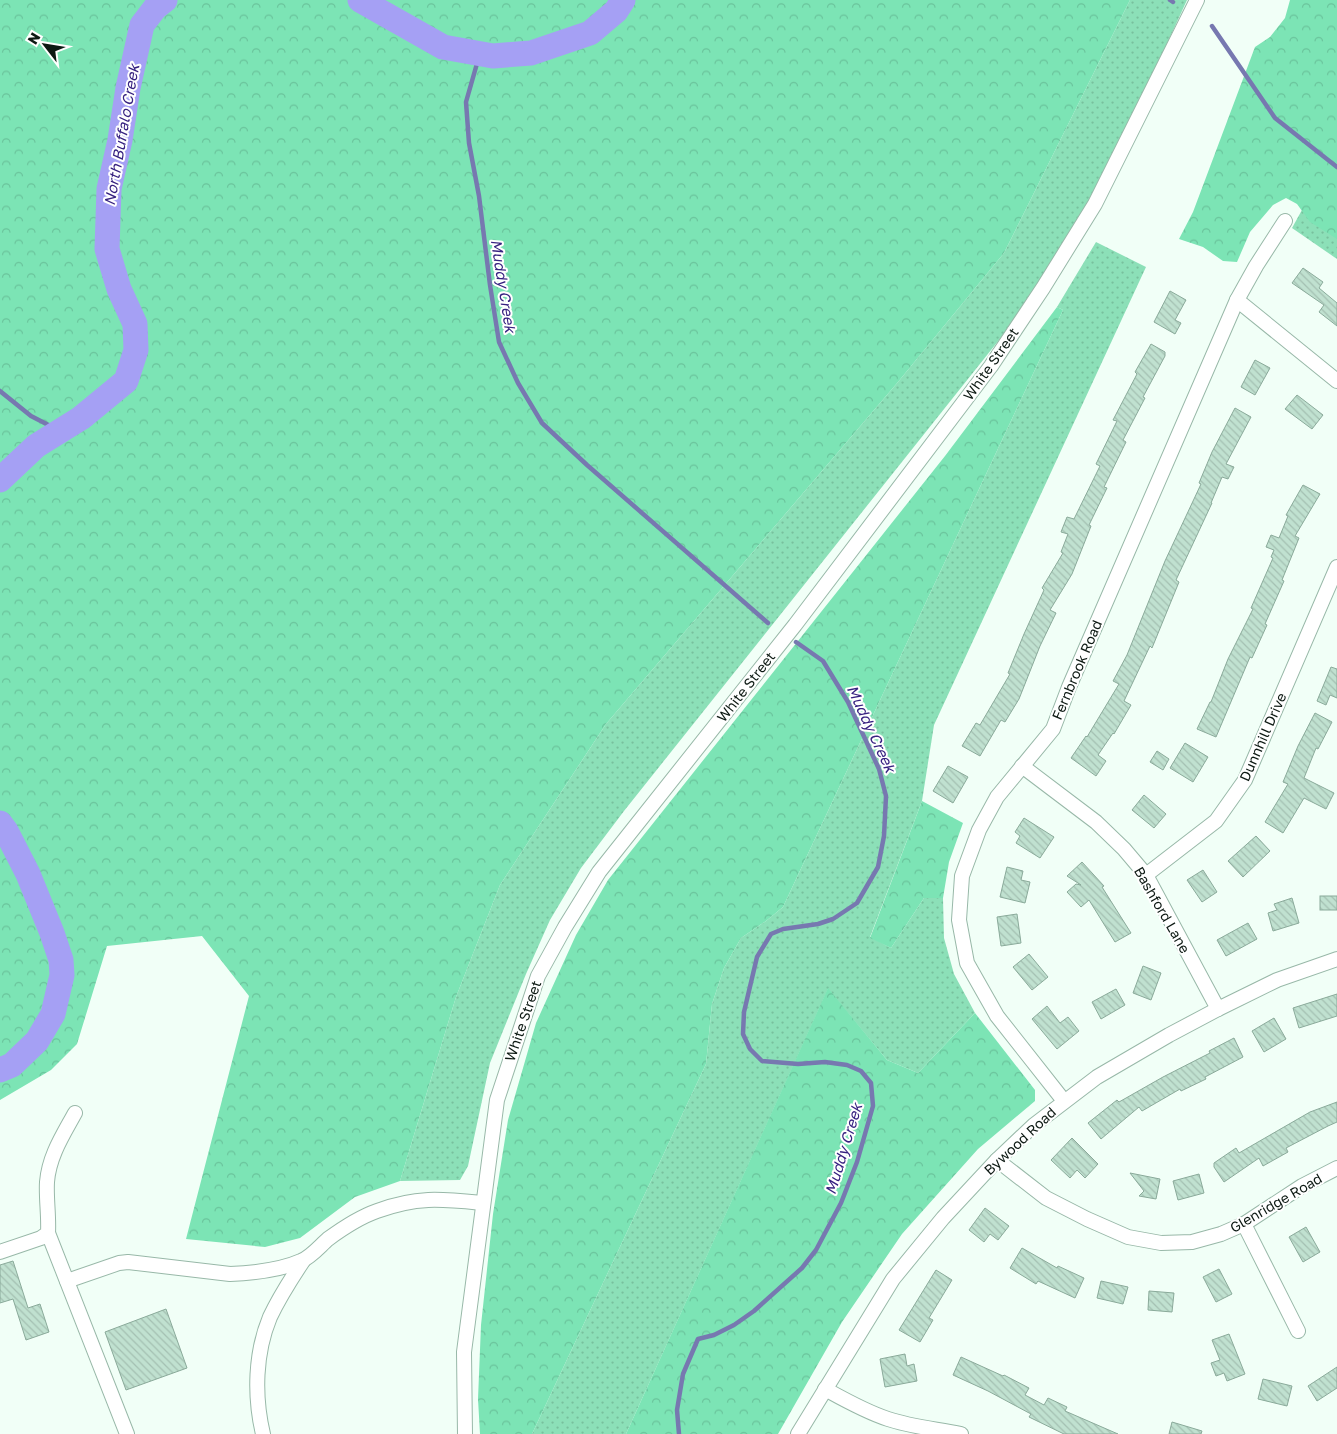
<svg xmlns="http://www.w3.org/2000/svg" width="1337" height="1434" viewBox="0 0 1337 1434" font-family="'Golos Text',sans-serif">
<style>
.grass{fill:url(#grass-dots)}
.forest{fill:url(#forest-crowns)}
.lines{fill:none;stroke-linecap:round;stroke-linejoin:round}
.stream{stroke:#7778b0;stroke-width:4.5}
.river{stroke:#a5a0f4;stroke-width:25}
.building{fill:url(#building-back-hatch);stroke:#8aaa9a}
.minor-casing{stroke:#98b8a8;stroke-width:16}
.minor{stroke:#fff;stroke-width:14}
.labels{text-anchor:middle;stroke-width:4;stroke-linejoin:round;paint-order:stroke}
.street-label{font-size:14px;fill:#0d1913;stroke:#fff}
.water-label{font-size:15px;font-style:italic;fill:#372280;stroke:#fff}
</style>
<defs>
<pattern id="grass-dots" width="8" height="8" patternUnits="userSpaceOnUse" patternTransform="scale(1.25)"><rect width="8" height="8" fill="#8ce0b8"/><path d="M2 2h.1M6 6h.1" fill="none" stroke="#78c09d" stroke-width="1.8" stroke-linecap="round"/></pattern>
<pattern id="forest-crowns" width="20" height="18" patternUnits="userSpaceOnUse" patternTransform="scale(1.25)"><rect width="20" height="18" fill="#7ce4b5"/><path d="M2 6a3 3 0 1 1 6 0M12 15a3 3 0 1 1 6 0" fill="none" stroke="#6ac39b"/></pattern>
<pattern id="building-back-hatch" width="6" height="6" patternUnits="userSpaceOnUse" patternTransform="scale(1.25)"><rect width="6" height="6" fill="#c0e1d0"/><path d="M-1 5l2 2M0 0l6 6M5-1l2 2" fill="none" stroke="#a4c0b2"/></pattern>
</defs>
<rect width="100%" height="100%" fill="#f1fff7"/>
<g class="grass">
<path d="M1130,0H1187C1160,59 1134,118 1104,176C1074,233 1037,288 999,340L624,811L581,868L550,920L526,974L490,1063L468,1166L460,1180L400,1181L456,997L500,885L606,724L898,382L1004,253Z"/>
<polygon points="1313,190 1337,204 1337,259 1292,228"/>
<polygon points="1096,242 1146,267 934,725 922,801 870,937 891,948 924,898 943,898 944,938 954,974 975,1013 918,1073 887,1060 828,989 626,1434 532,1434 706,1064 712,1004 724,968 741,938 766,921 783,907 1063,310 1057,307"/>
</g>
<g class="forest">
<polygon points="0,0 1130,0 1004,253 898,382 606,724 500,885 456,997 400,1181 355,1197 300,1238 265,1247 186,1239 249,996 202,936 107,946 77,1044 51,1070 0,1100"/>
<polygon points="1290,0 1337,0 1337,239 1310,222 1297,204 1286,198 1273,205 1250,232 1237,262 1223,261 1203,247 1179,239 1193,212 1255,47 1270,37 1285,18"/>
<polygon points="1057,307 1063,310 783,907 766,921 741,938 724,968 712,1004 706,1064 532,1434 480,1434 478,1399 481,1325 493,1214 508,1120 536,1023 576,935 608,880 945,456"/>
<polygon points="922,801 963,823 949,862 943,898 924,898 891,948 870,938"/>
<polygon points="828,988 887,1060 918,1073 975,1013 1035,1090 1035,1101 978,1149 902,1234 842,1322 778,1434 626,1434"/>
</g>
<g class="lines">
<g class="stream">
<polyline points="1170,0 1173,2"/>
<polyline points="1212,26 1275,118 1337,167"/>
<polyline points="480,53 466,102 469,143 479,196 490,285 499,342 518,383 542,423 587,465 768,623"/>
<polyline points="0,391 31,416 60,431"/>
<polyline points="679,1434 677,1410 683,1374 698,1339 714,1335 734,1325 754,1311 802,1268 816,1250 841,1203 857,1162 873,1106 871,1083 861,1071 847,1065 825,1062 798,1064 762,1061 750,1049 743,1034 744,1012 757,957 771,934 783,929 818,924 833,919 857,903 878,867 884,836 886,796 879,769 848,702 823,661 796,642"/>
</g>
<g class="river">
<polyline points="360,0 443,47 493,56 531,53 590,33 616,11 623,0"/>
<polyline points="0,480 36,446 81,418 126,381 136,350 135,324 119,289 107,249 109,189 120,140 128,88 142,25 155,8 165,0"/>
<polyline points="0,823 6,831 28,874 52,933 61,960 62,975 53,1014 37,1041 12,1065 0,1070"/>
</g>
</g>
<g class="building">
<polygon points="1303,268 1323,282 1319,288 1337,303 1337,326 1319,312 1324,305 1292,283"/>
<polygon points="1170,291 1186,300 1175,320 1181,323 1175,334 1154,322"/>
<polygon points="1151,344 1165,352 1165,356 1143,397 1145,398 1123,440 1126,442 1104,487 1107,488 1089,525 1091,526 1072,574 1050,610 1056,613 1040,646 1019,699 1005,722 1001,720 980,756 962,746 976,723 980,725 1010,674 1008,673 1024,634 1044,590 1042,588 1063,553 1061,552 1068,534 1061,532 1067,517 1074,519 1100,466 1096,464 1117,421 1113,420 1137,374 1135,372"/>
<polygon points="1255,360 1270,368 1255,395 1241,387"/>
<polygon points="1297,395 1323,415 1312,429 1285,409"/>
<polygon points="1235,408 1251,417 1226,464 1234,467 1228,479 1222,477 1211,503 1212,503 1176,580 1179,582 1152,648 1150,646 1124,701 1131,705 1114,734 1113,733 1098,755 1106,761 1096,776 1071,758 1086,736 1087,737 1119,684 1113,681 1127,655 1165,561 1201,484 1199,483 1212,452"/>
<polygon points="1303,485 1320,494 1295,536 1299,538 1282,580 1284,581 1265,624 1267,625 1252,658 1250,657 1216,737 1197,729 1210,702 1211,702 1228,659 1253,609 1251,608 1273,558 1271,557 1274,550 1266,547 1271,535 1279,538 1288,516 1286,515"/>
<polygon points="1331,667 1337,669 1337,698 1330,695 1326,705 1317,701"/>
<polygon points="1315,713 1332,722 1318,749 1316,748 1304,778 1334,793 1326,809 1304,798 1283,833 1265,822 1288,784 1283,782 1298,746"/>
<polygon points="1185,743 1208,757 1193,782 1170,768"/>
<polygon points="1157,751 1169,759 1163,770 1150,762"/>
<polygon points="948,766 968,777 953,803 933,791"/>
<polygon points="1144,795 1166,814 1154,828 1132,810"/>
<polygon points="1024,818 1054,837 1040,858 1016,843 1020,836 1015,832"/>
<polygon points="1256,836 1270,851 1243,877 1228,861"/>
<polygon points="1082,862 1104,886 1102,887 1131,933 1115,942 1089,900 1081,907 1067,892 1076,884 1081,885 1067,876"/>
<polygon points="1007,867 1023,871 1021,880 1030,882 1025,903 1000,897"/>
<polygon points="1203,870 1217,892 1202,902 1187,880"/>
<rect x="1320" y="896" width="17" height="14"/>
<polygon points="1292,898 1299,923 1273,931 1268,913 1277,910 1274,904"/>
<polygon points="1017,914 1021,943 1001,946 997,917"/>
<polygon points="1248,923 1257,939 1226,956 1217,940"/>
<polygon points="1029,954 1048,977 1032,990 1013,967"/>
<polygon points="1143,966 1161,973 1151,1000 1133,993"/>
<polygon points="1116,989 1125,1005 1101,1019 1092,1002"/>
<polygon points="1337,994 1337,1016 1299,1028 1293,1008"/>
<polygon points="1047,1006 1060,1023 1068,1017 1079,1031 1057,1049 1032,1019"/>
<polygon points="1274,1018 1286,1039 1264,1052 1252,1031"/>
<polygon points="1234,1038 1243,1057 1205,1077 1206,1079 1181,1091 1180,1089 1142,1111 1139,1107 1101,1139 1088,1123 1117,1100 1119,1102 1163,1077 1210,1053 1209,1051"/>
<polygon points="1337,1102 1337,1122 1328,1126 1286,1148 1288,1152 1263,1166 1259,1158 1224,1182 1214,1167 1214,1163 1236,1148 1239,1153 1310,1112"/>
<polygon points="1072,1138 1098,1164 1085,1178 1077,1170 1070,1178 1051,1160"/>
<polygon points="1130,1173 1160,1179 1156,1199 1139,1196 1144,1191"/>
<polygon points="1199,1174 1204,1193 1178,1200 1173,1181"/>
<polygon points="985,1208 1009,1226 998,1240 990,1234 984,1242 969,1230"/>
<polygon points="1306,1227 1320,1252 1303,1262 1289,1237"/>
<polygon points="1022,1248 1057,1268 1058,1266 1084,1278 1075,1298 1038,1281 1036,1284 1010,1268"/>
<polygon points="13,1261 28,1308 40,1304 49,1332 26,1340 13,1299 0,1303 0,1265"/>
<polygon points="1219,1269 1232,1294 1216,1302 1203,1277"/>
<polygon points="936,1270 952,1280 929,1318 933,1320 920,1342 899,1330"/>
<polygon points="1101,1281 1128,1287 1123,1304 1097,1298"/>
<polygon points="1149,1291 1174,1293 1172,1312 1148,1310"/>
<polygon points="166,1309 187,1368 126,1390 105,1332"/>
<polygon points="1229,1334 1245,1374 1227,1381 1224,1373 1216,1376 1211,1363 1220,1360 1212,1340"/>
<polygon points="905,1354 907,1366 914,1364 917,1381 885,1387 880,1359"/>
<polygon points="961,1357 1003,1376 1004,1375 1029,1388 1025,1395 1044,1405 1048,1398 1067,1407 1065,1411 1118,1434 1064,1434 1029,1417 1031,1414 988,1391 953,1375"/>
<polygon points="1337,1367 1337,1388 1317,1401 1308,1386"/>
<polygon points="1263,1379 1292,1386 1287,1406 1258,1399"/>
<polygon points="1172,1422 1202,1431 1201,1434 1169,1434"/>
</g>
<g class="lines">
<g class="minor-casing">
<g id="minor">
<polyline points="1237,300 1337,381"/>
<polyline points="1022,766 1096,822 1124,849 1146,875 1218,1009"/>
<polyline points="1146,875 1216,821 1245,780 1337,567"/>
<polyline points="1064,1101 997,1016 967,963 959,920 962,876 979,830 997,797 1053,729 1069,687 1237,300 1256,266 1285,221"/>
<polyline points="997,1160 1046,1198 1087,1219 1128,1237 1161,1243 1192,1242 1221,1234 1244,1224 1302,1186 1337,1168"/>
<polyline points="1244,1224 1298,1331"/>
<polyline points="48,1233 127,1434"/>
<path d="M0,1252L41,1238L48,1233C49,1216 46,1198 47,1182C49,1156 63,1135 75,1113"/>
<path d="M67,1281L119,1263L128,1262L230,1274C252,1273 281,1270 301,1261C311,1257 320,1246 328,1239C343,1228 360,1217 377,1211C417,1196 442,1199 483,1203"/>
<path d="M825,1389C845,1400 866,1412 888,1419C912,1427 937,1429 961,1434"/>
<path d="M263,1434C254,1396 255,1353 270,1317C279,1298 291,1279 303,1261"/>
<polyline points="465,1434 464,1352 497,1100 538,976 565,927 599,872 795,625 991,366 1043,288 1095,204 1197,0"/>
<polyline points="798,1434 893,1279 943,1218 997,1160 1034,1125 1097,1077 1169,1035 1218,1009 1277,980 1337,959"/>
</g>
</g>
<use href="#minor" class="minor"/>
</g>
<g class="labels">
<g class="street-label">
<text transform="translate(991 364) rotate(-55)" y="5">White Street</text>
<text transform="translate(1077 670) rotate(-67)" y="5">Fernbrook Road</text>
<text transform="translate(746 687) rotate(-52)" y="5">White Street</text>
<text transform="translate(1263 737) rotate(-66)" y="5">Dunnhill Drive</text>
<text transform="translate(1162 910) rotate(60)" y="5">Bashford Lane</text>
<text transform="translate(523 1021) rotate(-71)" y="5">White Street</text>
<text transform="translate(1020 1141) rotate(-43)" y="5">Bywood Road</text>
<text transform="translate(1276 1203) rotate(-30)" y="5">Glenridge Road</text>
</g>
<g class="water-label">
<text transform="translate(122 135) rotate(-80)" y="5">North Buffalo Creek</text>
<text transform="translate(503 286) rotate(81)" y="5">Muddy Creek</text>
<text transform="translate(871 729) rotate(65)" y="5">Muddy Creek</text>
<text transform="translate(844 1149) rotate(-73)" y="5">Muddy Creek</text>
</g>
</g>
<g transform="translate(45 45) rotate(301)" stroke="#ffffff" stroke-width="4" paint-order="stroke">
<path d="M0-4L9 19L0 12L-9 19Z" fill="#0d1913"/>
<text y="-8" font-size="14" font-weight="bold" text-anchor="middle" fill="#0d1913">N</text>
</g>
</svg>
